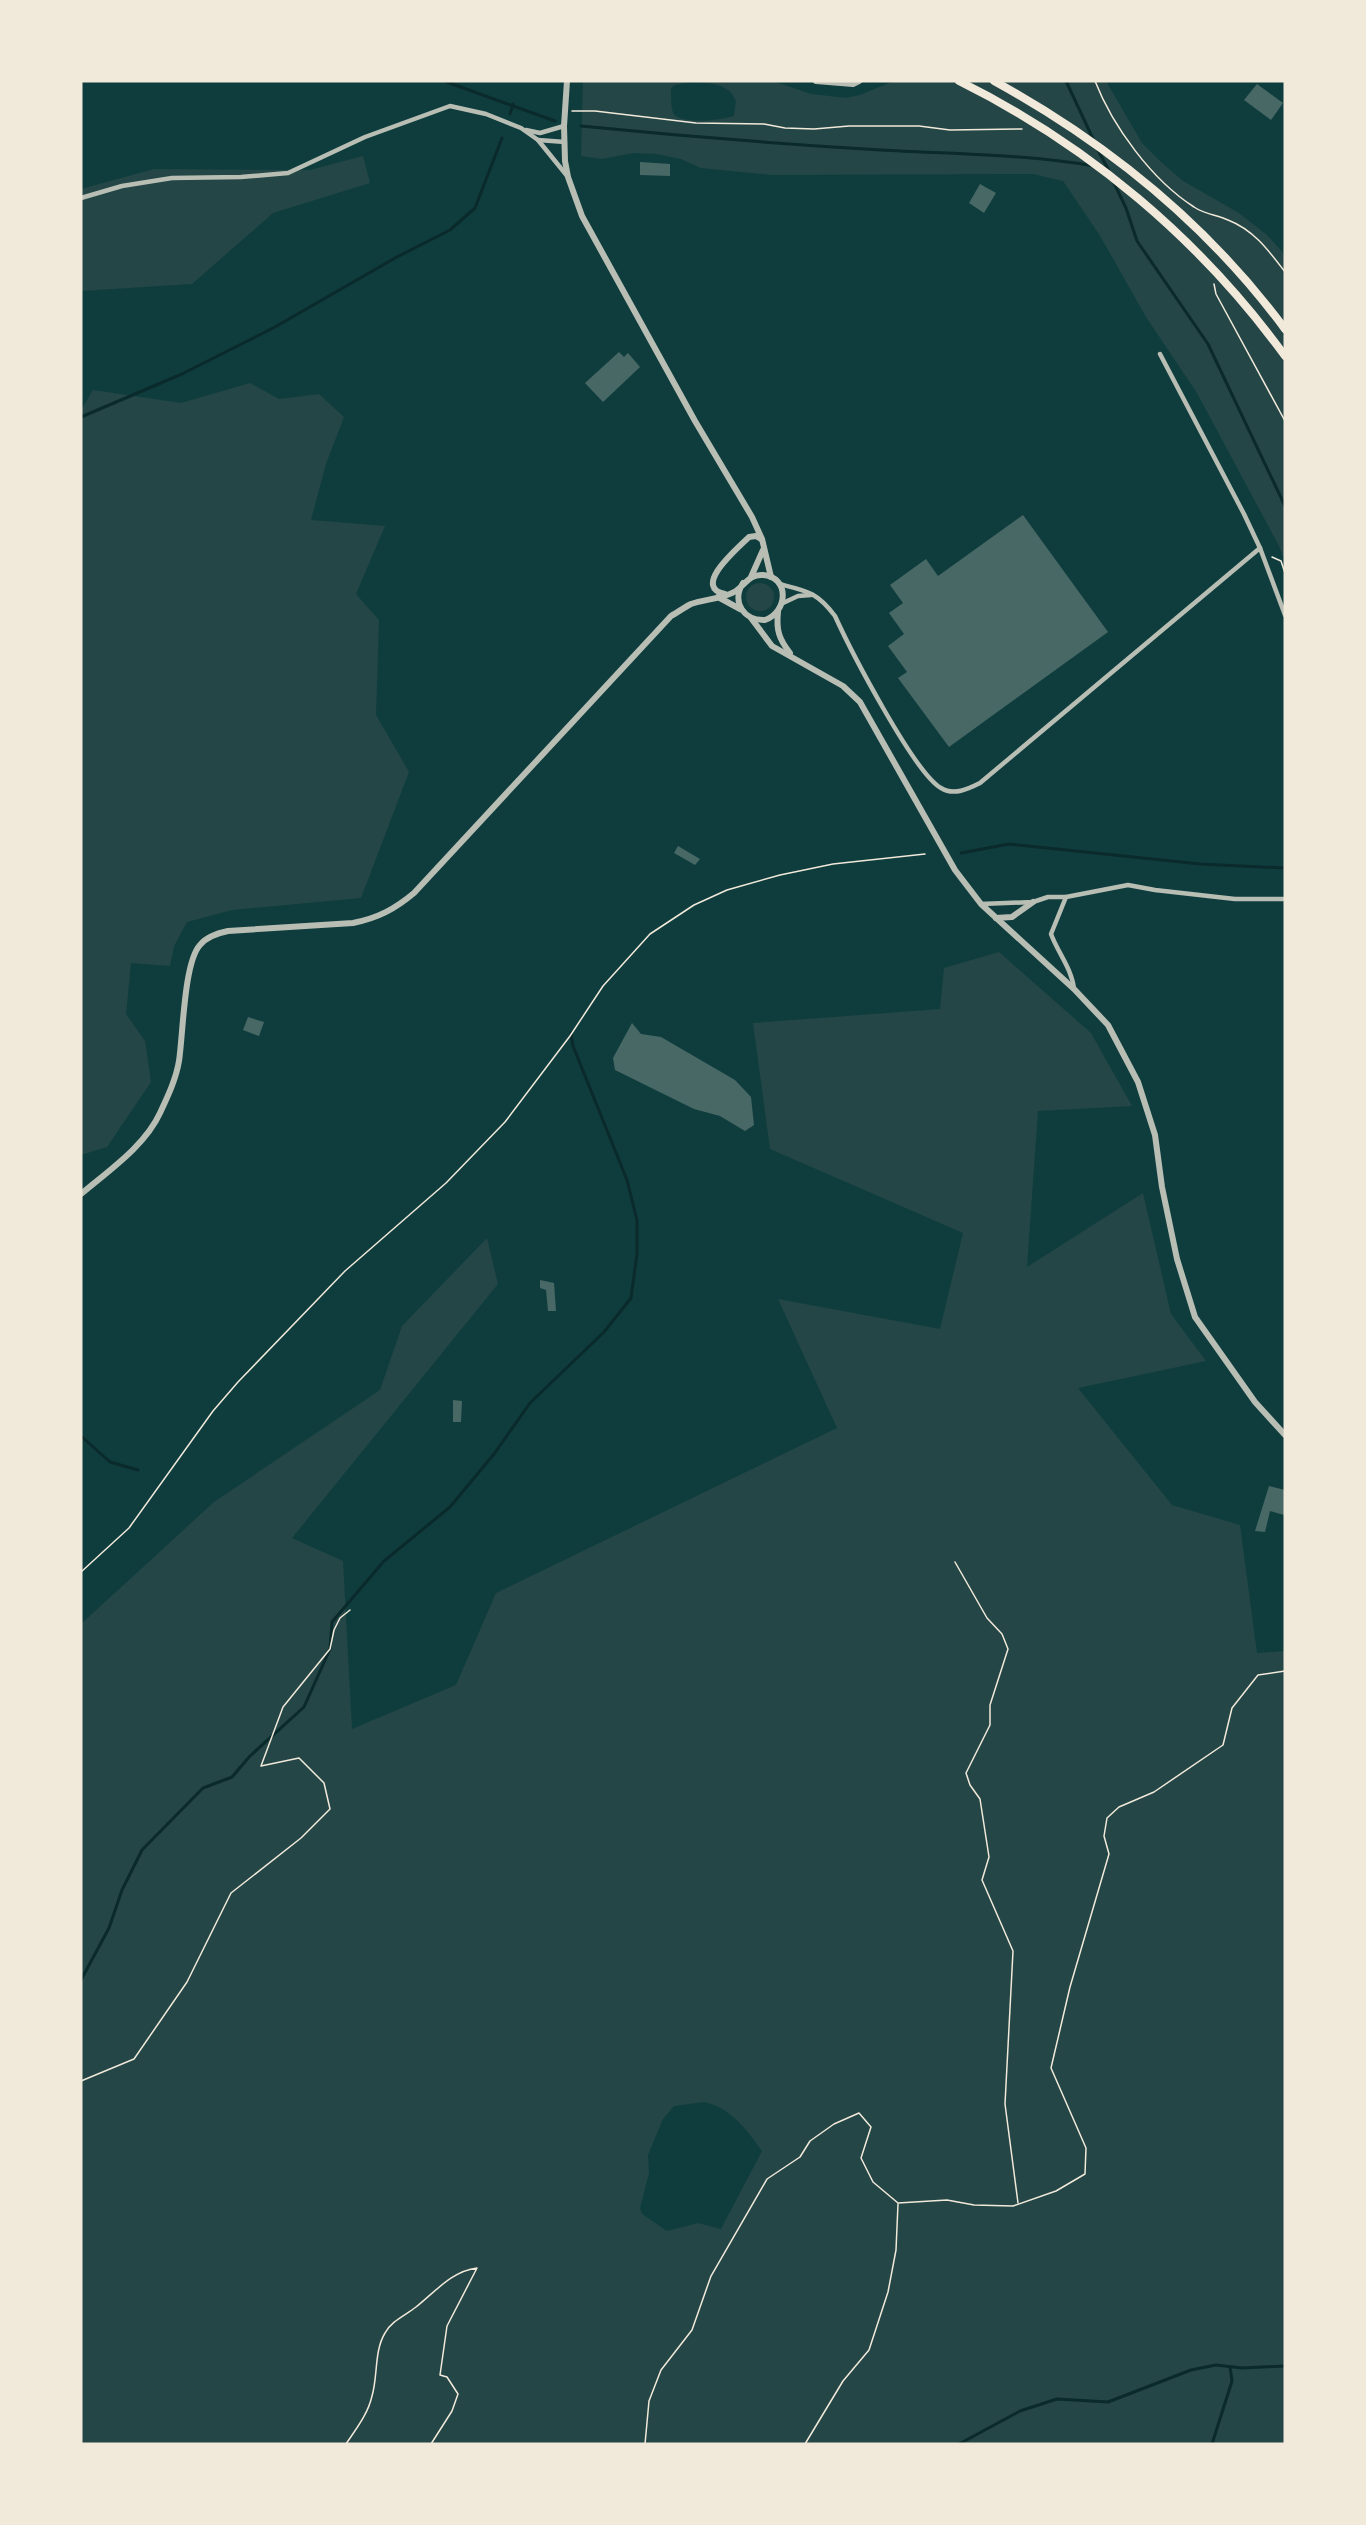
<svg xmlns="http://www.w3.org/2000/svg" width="1366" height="2525" viewBox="0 0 1366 2525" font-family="'Fira Sans',sans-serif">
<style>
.green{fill:#244646;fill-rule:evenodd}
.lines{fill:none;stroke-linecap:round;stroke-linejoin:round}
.stream{stroke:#0a2a2b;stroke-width:3}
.building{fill:#486865}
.path{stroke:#f1e9da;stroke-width:1.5}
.minor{stroke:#b8beb3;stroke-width:4.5}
.tertiary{stroke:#b8beb3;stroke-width:6}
.motorway{stroke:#f1e9da;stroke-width:8}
</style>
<rect width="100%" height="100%" fill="#0f3d3e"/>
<g class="green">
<path d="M583,81H773L811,94L846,98L860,95L894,81H1106L1142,143L1160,161L1183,181L1239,213L1267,235L1285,255V562L1279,546L1197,393L1146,317L1099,234L1063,181L1033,174L772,175L701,168L681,159L656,154L634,153L601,159L581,156ZM690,82C707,83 729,82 736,101L734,116C720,120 689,124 676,116C670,113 671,95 671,88L675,85Z"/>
<polygon points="363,156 370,183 273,213 192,284 81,291 81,189 154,169 310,170"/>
<polygon points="250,383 279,399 319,394 344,417 326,464 311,520 385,526 356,594 379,620 376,715 409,772 361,898 232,910 187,922 174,946 170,966 131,963 126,1014 145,1041 151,1082 107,1147 81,1155 81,410 93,390 181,403"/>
<circle cx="760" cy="597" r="14"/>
<path d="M999,952L1091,1033L1132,1106L1038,1111L1027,1267L1143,1193L1171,1314L1206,1361L1078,1388L1172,1505L1240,1525L1257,1653L1285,1651V2444H81V1624L214,1502L380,1390L402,1326L487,1238L498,1284L292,1538L343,1561L352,1729L456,1685L496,1593L837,1428L778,1299L940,1329L963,1233L770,1149L753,1023L940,1009L944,968ZM704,2102C730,2107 747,2130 762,2151L721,2229L698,2223L667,2231L642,2214L640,2208L649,2173L648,2155L663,2119L674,2106Z"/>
</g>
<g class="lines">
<g class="stream">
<polyline points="444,81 555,121"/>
<polyline points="1066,81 1094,141"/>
<polyline points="510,114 513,104"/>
<path d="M581,126C681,136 780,144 881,150C952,154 1024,154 1094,166"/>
<polyline points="1098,150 1109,171"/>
<polyline points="1114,183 1126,208 1137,241 1208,344 1285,506"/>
<polyline points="81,417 182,374 275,327 395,258 450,230 475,208 502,138"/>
<polyline points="961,853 1009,844 1200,864 1285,868"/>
<polyline points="81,1436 110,1462 138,1470"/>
<polyline points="81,1980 109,1928 122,1890 142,1850 203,1788 232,1777 250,1756 304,1707 330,1649 332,1622 384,1561 450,1507 494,1454 530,1403 604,1332 631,1298 637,1254 637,1220 627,1180 573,1046 571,1033"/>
<polyline points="959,2444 1020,2411 1057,2399 1108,2402 1191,2370 1216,2365 1242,2368 1285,2366"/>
<polyline points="1212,2444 1232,2381 1230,2367"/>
</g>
</g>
<g class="building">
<polygon points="1257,84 1283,103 1271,120 1244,100"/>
<polygon points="640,162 670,164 670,176 640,175"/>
<polygon points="980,184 996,193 984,213 969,203"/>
<polygon points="619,352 624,357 628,353 640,367 603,402 585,383"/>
<polygon points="1023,515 1108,632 949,747 898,678 907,672 888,646 904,634 889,613 903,603 890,585 926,559 938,576"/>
<polygon points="678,846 700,859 695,865 674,853"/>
<polygon points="248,1017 264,1022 259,1036 243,1030"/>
<polygon points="632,1023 641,1034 661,1037 735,1080 751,1097 754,1125 745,1131 720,1116 694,1109 615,1070 613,1058"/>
<polygon points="540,1280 554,1283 556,1311 548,1311 546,1290 540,1288"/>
<polygon points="453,1400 462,1401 461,1422 453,1422"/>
<polygon points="1269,1486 1285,1490 1285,1514 1284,1515 1270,1511 1265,1532 1255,1531"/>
</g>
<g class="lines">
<g class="path">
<path d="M1095,81C1113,127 1152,180 1194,207C1204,214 1217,215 1228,220C1254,230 1269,251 1285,272"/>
<polyline points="572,111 595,111 696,123 764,124 785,128 814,129 849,126 919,126 950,130 1022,129"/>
<polyline points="1214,284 1216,294 1285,421"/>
<polyline points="1272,557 1281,561 1285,573"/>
<polyline points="955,1562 987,1618 1002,1634 1008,1649 990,1705 990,1725 966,1773 970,1785 980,1799 989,1857 982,1880 1013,1951 1005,2104 1018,2203"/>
<polyline points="81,1572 129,1528 213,1411 238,1382 345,1271 446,1183 505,1122 570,1036 603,986 650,934 694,905 727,890 780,875 833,864 925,854"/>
<polyline points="81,2081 134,2059 187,1982 231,1893 301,1838 330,1809 324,1783 299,1758 261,1766 283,1707 330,1649 334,1630 340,1618 350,1610"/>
<path d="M346,2444C356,2429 368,2414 372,2396C378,2376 374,2351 385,2333C391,2321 406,2315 416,2307C435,2292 452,2271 477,2268L447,2326L440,2375L447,2377L458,2394L452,2411L431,2444"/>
<polyline points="645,2444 649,2401 661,2370 692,2330 711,2276 767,2179 800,2157 810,2141 834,2124 859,2113 871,2127 861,2158 873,2182 898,2203 947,2200 974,2205 1013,2206 1056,2191 1085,2174 1086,2148 1051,2068 1070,1987 1109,1854 1104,1836 1107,1818 1119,1807 1154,1792 1223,1745 1232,1708 1258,1675 1285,1671"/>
<polyline points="805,2444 843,2381 869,2350 888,2292 896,2250 898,2204"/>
</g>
<g class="minor">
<polyline points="526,130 540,133 564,126"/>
<polyline points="538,140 565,142"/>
<polyline points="81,198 122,186 172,178 241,177 288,173 365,137 450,106 486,114 521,128 538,140 568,177"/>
<polyline points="1160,354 1244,514 1260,548 1285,615"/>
<path d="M779,584C807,591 817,592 835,616C850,649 914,773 941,788C954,796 968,789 980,783L1260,548"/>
<polyline points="783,603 798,596 811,595"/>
<path d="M1066,897L1051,934C1058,953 1072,969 1074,989"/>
<polyline points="981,904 1033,902 1048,897 1066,897 1128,885 1155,890 1235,899 1285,899"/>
</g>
<g class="tertiary">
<polyline points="567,81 564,126 565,161 568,177 582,216 695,421 752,517 762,539 771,577"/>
<polyline points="816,81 853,84 859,81"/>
<polyline points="751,577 763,550"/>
<path d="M725,594C691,587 738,548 749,537L756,536L761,539"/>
<polyline points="718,597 740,609"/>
<path d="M778,612C776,630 779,639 790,653"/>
<polyline points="751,618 772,646 843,686 860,702 955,870 981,904 1074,989 1108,1025 1138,1082 1155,1135 1162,1187 1177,1259 1195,1317 1255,1402 1285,1435"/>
<polyline points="996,918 1012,917 1033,902"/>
<path d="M81,1194C108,1171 145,1146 160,1113C168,1096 176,1079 179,1061C183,1035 184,962 200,945C207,936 218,933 228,931L353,923C378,918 395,909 414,893L671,616C678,612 685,607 691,604C705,599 723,599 736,591C746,584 749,574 763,575C790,577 788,612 765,620C744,621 731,602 743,583"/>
</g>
<g class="motorway">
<path d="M959,81C1088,145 1200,239 1285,356"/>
<path d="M994,81C1107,143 1208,225 1285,329"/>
</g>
</g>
<rect width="1366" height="2525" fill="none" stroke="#f1e9da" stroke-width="165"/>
</svg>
